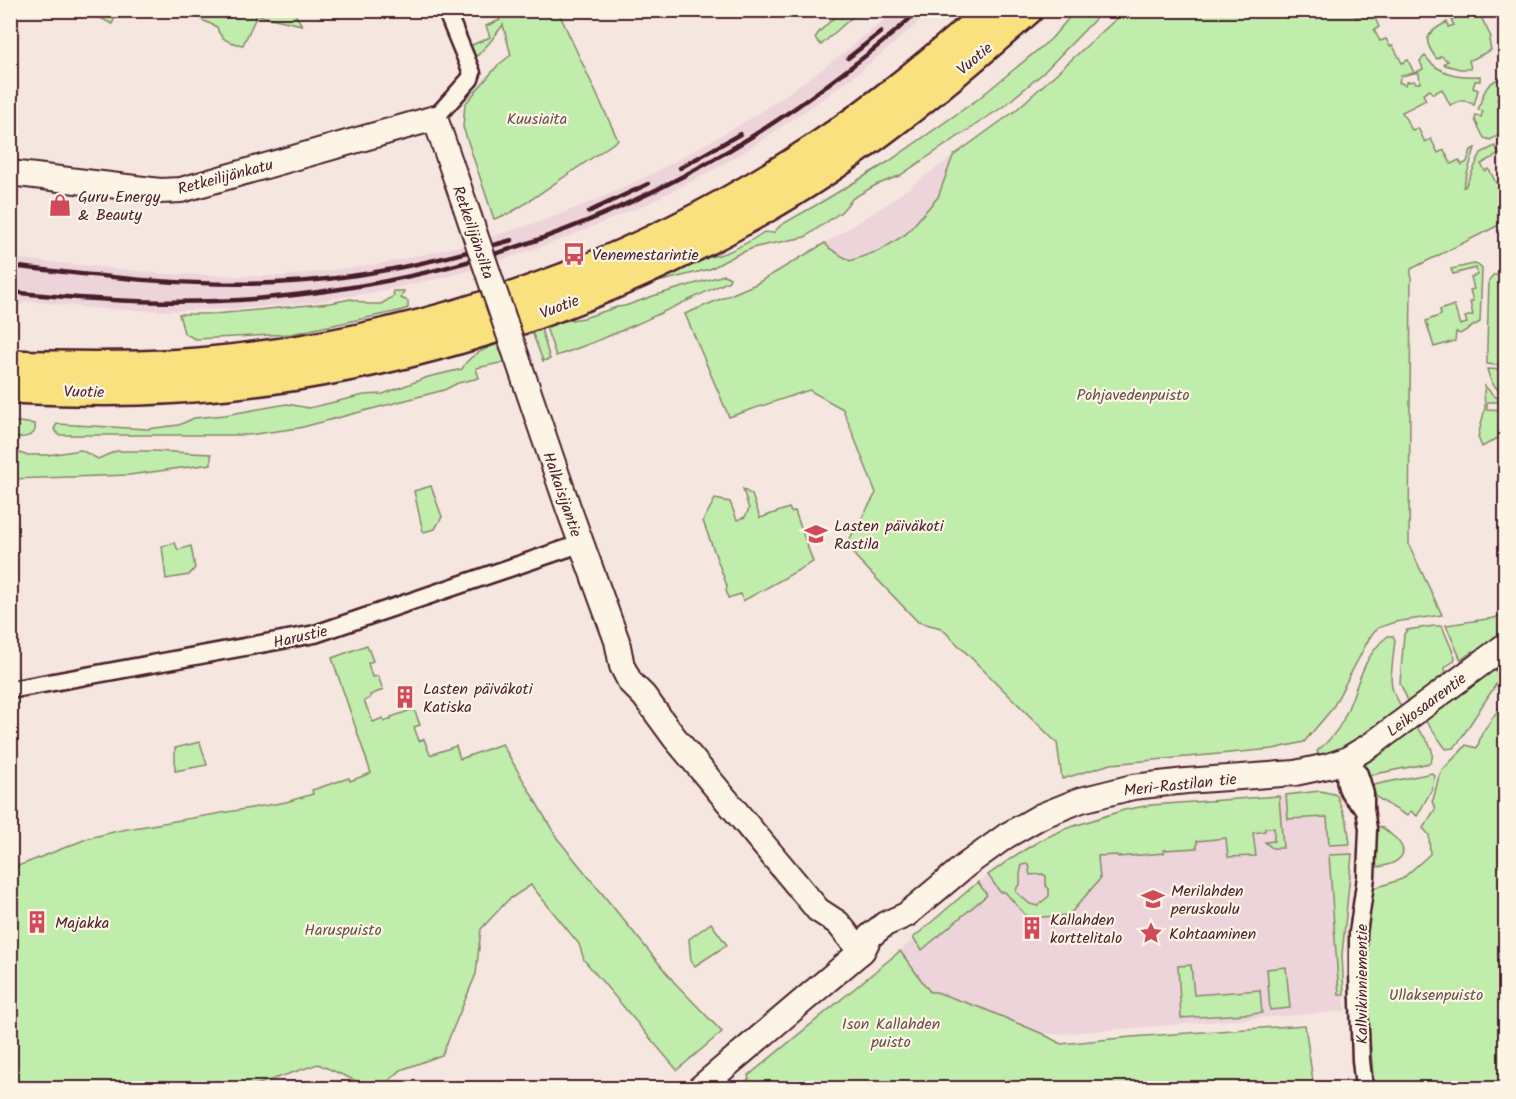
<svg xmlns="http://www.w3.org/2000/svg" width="1516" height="1099" viewBox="0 0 1516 1099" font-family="Kalam,sans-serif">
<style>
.built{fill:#edd4da}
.green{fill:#c0edab;stroke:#85866b;stroke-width:1.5;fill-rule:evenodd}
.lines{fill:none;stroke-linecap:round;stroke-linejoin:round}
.street-casing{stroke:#4a1f2b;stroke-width:21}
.secondary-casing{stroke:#4a1f2b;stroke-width:28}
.primary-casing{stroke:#4a1f2b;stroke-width:32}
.street{stroke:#fcf5e5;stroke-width:16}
.secondary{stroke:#fcf5e5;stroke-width:24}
.primary{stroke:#fae180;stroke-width:27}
.rail{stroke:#4a1f2b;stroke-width:4.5}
.secondary-bridge-casing{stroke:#4a1f2b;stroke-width:28;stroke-linecap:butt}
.secondary-bridge{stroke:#fcf5e5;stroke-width:24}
.labels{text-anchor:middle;stroke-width:4.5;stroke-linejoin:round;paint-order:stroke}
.street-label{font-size:16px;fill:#4a1f2b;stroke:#fcf5e5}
.park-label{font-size:16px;fill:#68524b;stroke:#fcf5e5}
.poi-label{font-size:16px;fill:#4a1f2b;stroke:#fcf5e5;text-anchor:start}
</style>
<rect width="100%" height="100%" fill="#f5e6e0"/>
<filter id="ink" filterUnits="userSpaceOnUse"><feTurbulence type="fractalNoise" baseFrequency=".0167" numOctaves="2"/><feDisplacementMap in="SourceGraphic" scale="12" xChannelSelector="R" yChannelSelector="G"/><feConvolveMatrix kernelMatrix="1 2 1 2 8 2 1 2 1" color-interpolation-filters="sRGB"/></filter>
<g filter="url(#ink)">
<g class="built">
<polygon points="895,11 931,11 897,41 858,73 824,98 747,150 713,170 647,204 568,237 514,256 454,275 380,291 315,302 272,306 236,309 166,311 102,309 26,301 18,306 11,305 11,258 166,274 244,276 284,276 358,267 390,262 465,245 545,220 596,200 654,173 755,116 821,70 857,42"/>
<polygon points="953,156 938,197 906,234 881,250 850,261 829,248 825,243 884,206"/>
<polygon points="1320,791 1334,794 1337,796 1347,822 1352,854 1342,955 1345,1011 1060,1034 1043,1034 984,1009 936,992 930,992 900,951 988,875 1016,855 1065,829 1124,810 1151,805 1279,796"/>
</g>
<g class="green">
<polygon points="842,10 859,11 821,45 815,38 819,32"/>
<path d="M1352,10L1356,18L1370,11H1386L1374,16L1379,27L1374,30L1380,41L1386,39L1390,46H1393L1402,63L1408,60L1414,73L1423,69L1420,61L1425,56C1439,75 1458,77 1480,76V81H1475L1473,88L1478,90L1474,105C1464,99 1460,100 1450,105L1442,89L1433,94L1430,90L1423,94L1426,100L1402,112L1412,130L1418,128L1425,142L1431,139L1438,153L1444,150L1451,164L1459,160L1462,165L1467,162L1471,150L1475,148L1463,187H1465L1481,153L1495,146L1499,154L1481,164L1485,171L1489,169L1496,183L1505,178V222L1411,269L1409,545L1442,615L1395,622L1378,628L1370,637L1332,709L1304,742L1273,749L1111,764L1062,779L1057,743L941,628L918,622L855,556L849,540L876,493L843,409L809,390L729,417L685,314L756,284L825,243L829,248L850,261L881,250L906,234L938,197L953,156L1015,111L1125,11ZM1414,73H1419L1420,83H1416L1414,81L1407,82L1405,85L1399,82L1401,76Z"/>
<polygon points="96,11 96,10 118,11 112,24 94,15"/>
<path d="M183,11H293L302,25L257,15L243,45C230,43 220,40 217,27Z"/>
<polygon points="496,11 558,11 618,140 520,207 508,214 494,219 463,127 465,104 498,65 511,55 503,25 490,42 477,56 473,54 470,46 490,37 486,26 500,20"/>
<path d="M1075,11H1090L1091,13L1093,11H1103L1042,74L1004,106L899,176L876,185L853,198L841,212L805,237L756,247L738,254L710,269L650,284L704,257C722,258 750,242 764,232L773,233L781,225L825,200L888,162L978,99L1051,39Z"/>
<path d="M1469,11H1478L1491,37L1489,40L1491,50L1473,59L1469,60L1471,69H1460L1445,65L1444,63L1448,61L1441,56L1437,59C1421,39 1426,33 1447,22L1448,27L1454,25L1451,20Z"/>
<path d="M1505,75V85L1501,88L1505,95L1497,99L1503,112L1505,111V127L1501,129L1503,133L1490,140L1484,138L1475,120L1476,115L1481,117L1483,111L1478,110C1485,88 1485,85 1505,75Z"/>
<polygon points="1474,264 1478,265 1482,269 1480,322 1460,334 1456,332 1455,341 1434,347 1426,321 1441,315 1440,310 1454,305 1460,325 1467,323 1465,317 1473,315 1470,302 1473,301 1470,290 1474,289 1471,277 1477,275 1476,268 1453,274 1451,269"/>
<path d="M724,275L730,278L729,281C672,308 615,336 556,356L545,324L584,318L617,307L625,306L653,296Z"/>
<polygon points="1493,275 1505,275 1505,366 1487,364 1487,346 1489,280"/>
<polygon points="393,291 404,291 401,298 408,301 408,308 399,311 291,334 195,339 184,333 179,314 215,314 330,303 351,299 367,304 381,304 394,296"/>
<polygon points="540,325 549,356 550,359 543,361 531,329"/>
<path d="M497,344L505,362L476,368L479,378L458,383L444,390L299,428L248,435H59L54,429L57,424L147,429L179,425L194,418L225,415L287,404L309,408L364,395L383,394L428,377L462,369C469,355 483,350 497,344Z"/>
<path d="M1487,369L1505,370V393C1493,389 1490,380 1487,369Z"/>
<path d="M1485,386C1492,394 1495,399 1505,400V402H1487V409L1505,410V434L1482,447L1478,437L1485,408L1484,391Z"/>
<path d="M10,421L35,424C38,439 21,437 11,438Z"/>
<polygon points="11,450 25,455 48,455 81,450 98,459 116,451 153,451 211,454 211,464 129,475 11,479"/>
<polygon points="431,486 442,517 435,529 423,532 414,491"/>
<polygon points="743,489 752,495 760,518 789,508 791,512 795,511 813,562 743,601 741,594 728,598 726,590 727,586 703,521 715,499 730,502 737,520 745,517 749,509"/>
<polygon points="175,543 178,550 191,546 195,568 189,575 166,579 162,546"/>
<polygon points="1505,614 1505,634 1478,654 1473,651 1461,660 1446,625 1494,618"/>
<polygon points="1434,626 1442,626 1455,657 1454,661 1445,667 1446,676 1409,703 1400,683 1404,634 1407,630"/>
<path d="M1388,636H1393L1395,640L1391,677L1392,688L1402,709L1358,741L1320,758L1317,751C1327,743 1336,733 1342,722C1357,693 1361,656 1388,636Z"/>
<polygon points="367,645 373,661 368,663 372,677 378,676 383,690 370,695 370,698 364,701 373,722 383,718 384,722 391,719 391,717 414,709 420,725 414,727 419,741 424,739 430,755 456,746 460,759 502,744 557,838 674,982 722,1032 677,1070 584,960 579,944 531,885 508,900 481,929 476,974 442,1055 401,1070 381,1088 372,1088 318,1064 247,1088 11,1088 11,868 26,863 89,838 122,830 286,802 313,794 312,790 349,778 350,781 371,773 332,658"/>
<polygon points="1490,671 1504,672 1458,743 1453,748 1446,749 1424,719 1454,696 1468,689"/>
<path d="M1505,700L1506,763L1503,765L1506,770L1505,1088H1374L1366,988V947L1372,889L1402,879L1430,854L1429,835L1423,828L1436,808L1432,802C1436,793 1436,783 1440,774C1444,766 1459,755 1466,745L1477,748L1482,733Z"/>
<path d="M1414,725C1422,735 1439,749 1430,763L1365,776V766L1370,755Z"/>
<polygon points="200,742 207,765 175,771 175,748"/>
<path d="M1432,773L1435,776L1431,791L1417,816L1411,811L1407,816C1400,811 1380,801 1376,796C1373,793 1373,791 1372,786L1378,784Z"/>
<polygon points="1320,791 1334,794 1337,796 1347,822 1350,844 1329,845 1327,817 1288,819 1286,795"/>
<path d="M1279,796L1283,848H1272L1265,842L1274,841V828H1265V831L1253,833L1256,856L1228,857L1226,838L1197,841V848L1164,850V853L1118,857L1117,855L1098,856L1100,879L1069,915L1028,918L1005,892H1000L988,875L1016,855L1043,839L1065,829L1124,810L1151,805ZM1028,864L1030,867L1029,871L1030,875L1042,874L1046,876V886L1049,889V896L1037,906L1030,904L1016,892L1017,887L1020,885V874L1022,865Z"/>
<path d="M1378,826C1385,828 1388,832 1394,837C1413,854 1398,864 1378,867L1374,862L1376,828Z"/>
<polygon points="1352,854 1342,955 1344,995 1339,995 1329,855"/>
<polygon points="978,882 987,895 922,950 913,938"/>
<polygon points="711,923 727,945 695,966 691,961 689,939"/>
<polygon points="900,951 930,992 936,992 984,1009 1043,1034 1061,1044 1131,1037 1305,1025 1314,1088 737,1088 749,1079 748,1076"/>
<polygon points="1191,965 1194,995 1260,990 1262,1013 1181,1018 1178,966"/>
<polygon points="1286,967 1290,1008 1270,1010 1267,969"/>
</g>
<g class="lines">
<g class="street-casing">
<g id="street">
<polyline points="435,118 470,79 472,73 446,10"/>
<polyline points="10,690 315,634 580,544"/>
<polyline points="1346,760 1359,774 1362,783 1365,794 1365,809 1368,829 1366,877 1358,933 1358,974 1361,1060 1364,1088"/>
<path d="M1346,760C1344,785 1344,792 1365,809"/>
</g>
</g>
<g class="secondary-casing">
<g id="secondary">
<polyline points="10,173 160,191 181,190 435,118 465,205"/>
<polyline points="513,346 568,507 617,641 622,666 630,682 644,696 674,737 818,910 838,923 861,952"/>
<polyline points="700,1088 863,950 870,936 885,924 906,915 966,865 1006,836 1041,816 1081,800 1133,787 1186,781 1295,773 1328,766 1346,760 1371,745 1506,645"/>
</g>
</g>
<g class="primary-casing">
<g id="primary">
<path d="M10,364C73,366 136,367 199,362C418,343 633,269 816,147C878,106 934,59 990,10"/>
<path d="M10,389C53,391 97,392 140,391C356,384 572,320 760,212C858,157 945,84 1029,10"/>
</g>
</g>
<use href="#street" class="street"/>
<use href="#secondary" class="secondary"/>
<use href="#primary" class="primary"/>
<g class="rail">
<polyline points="848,58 881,32"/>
<polyline points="680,168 740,134"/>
<polyline points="588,212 648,184"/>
<path d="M10,266C98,276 186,287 275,283C356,280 434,262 512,240"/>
<path d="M10,292C79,299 148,304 217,301C249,300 280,297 311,293C504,269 684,195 839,76C866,56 894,34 919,10"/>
</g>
<g class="secondary-bridge-casing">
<polyline id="secondary-bridge" points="465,205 513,346"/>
</g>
<use href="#secondary-bridge" class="secondary-bridge"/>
</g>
</g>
<defs>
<g id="shop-bare" transform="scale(1.8)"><path d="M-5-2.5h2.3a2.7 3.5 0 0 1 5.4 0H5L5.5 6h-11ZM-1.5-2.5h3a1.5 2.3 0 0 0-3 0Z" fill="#d1495b" stroke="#fcf5e5" stroke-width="2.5" paint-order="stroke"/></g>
<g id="bus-bare" transform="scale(1.8)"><path d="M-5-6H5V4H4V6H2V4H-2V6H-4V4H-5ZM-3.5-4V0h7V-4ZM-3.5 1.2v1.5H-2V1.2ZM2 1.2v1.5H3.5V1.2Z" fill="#d1495b" stroke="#fcf5e5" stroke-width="2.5" paint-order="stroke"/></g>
<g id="school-bare" transform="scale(1.8)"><path d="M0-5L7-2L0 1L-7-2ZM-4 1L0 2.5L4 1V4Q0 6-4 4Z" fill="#d1495b" stroke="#fcf5e5" stroke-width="2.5" paint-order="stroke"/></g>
<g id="building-bare" transform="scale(1.8)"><path d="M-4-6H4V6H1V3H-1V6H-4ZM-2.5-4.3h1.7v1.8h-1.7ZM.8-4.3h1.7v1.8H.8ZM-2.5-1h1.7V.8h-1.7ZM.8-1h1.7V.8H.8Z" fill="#d1495b" stroke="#fcf5e5" stroke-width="2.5" paint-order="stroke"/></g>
<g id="sight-bare" transform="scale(1.8)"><path d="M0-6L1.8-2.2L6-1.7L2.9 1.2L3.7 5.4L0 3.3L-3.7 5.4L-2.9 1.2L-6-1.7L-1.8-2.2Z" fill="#d1495b" stroke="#fcf5e5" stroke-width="2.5" paint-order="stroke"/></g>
</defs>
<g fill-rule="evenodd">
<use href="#shop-bare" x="60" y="205"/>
<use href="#bus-bare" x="574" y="254"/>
<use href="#school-bare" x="816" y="534"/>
<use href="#building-bare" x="405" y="697"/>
<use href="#school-bare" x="1153" y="899"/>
<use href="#building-bare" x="37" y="922"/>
<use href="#building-bare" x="1032" y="928"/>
<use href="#sight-bare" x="1151" y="933"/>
</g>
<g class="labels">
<g class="street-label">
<text transform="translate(974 58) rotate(-40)" y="6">Vuotie</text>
<text transform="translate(225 176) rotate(-15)" y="6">Retkeilijänkatu</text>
<text transform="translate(474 232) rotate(71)" y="6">Retkeilijänsilta</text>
<text transform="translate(559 306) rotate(-21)" y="6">Vuotie</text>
<text transform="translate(84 391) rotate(1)" y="6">Vuotie</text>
<text transform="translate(563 494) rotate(71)" y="6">Halkaisijantie</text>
<text transform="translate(300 636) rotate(-13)" y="6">Harustie</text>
<text transform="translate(1426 704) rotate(-37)" y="6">Leikosaarentie</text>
<text transform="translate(1180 784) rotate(-6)" y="6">Meri-Rastilan tie</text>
<text transform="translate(1361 984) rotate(-90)" y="6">Kallvikinniementie</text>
</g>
<g class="park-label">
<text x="537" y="124">Kuusiaita</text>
<text x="1133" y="400">Pohjavedenpuisto</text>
<text x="343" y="935">Haruspuisto</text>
<text x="1436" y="1000">Ullaksenpuisto</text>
<text x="891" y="1029">Ison Kallahden<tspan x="891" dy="18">puisto</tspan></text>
</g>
<g class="poi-label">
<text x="78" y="202">Guru Energy<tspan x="78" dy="18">&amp; Beauty</tspan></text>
<text x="592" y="260">Venemestarintie</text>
<text x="834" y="531">Lasten päiväkoti<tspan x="834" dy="18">Rastila</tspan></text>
<text x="423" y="694">Lasten päiväkoti<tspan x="423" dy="18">Katiska</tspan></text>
<text x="1171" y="896">Merilahden<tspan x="1171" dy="18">peruskoulu</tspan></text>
<text x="1050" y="925">Kallahden<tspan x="1050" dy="18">korttelitalo</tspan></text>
<text x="55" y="928">Majakka</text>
<text x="1169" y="939">Kohtaaminen</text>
</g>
</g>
<rect width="1516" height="1099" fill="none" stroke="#fcf5e5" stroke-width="36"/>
<rect x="18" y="18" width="1480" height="1063" fill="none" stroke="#4a1f2b" stroke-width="2" filter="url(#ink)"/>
</svg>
